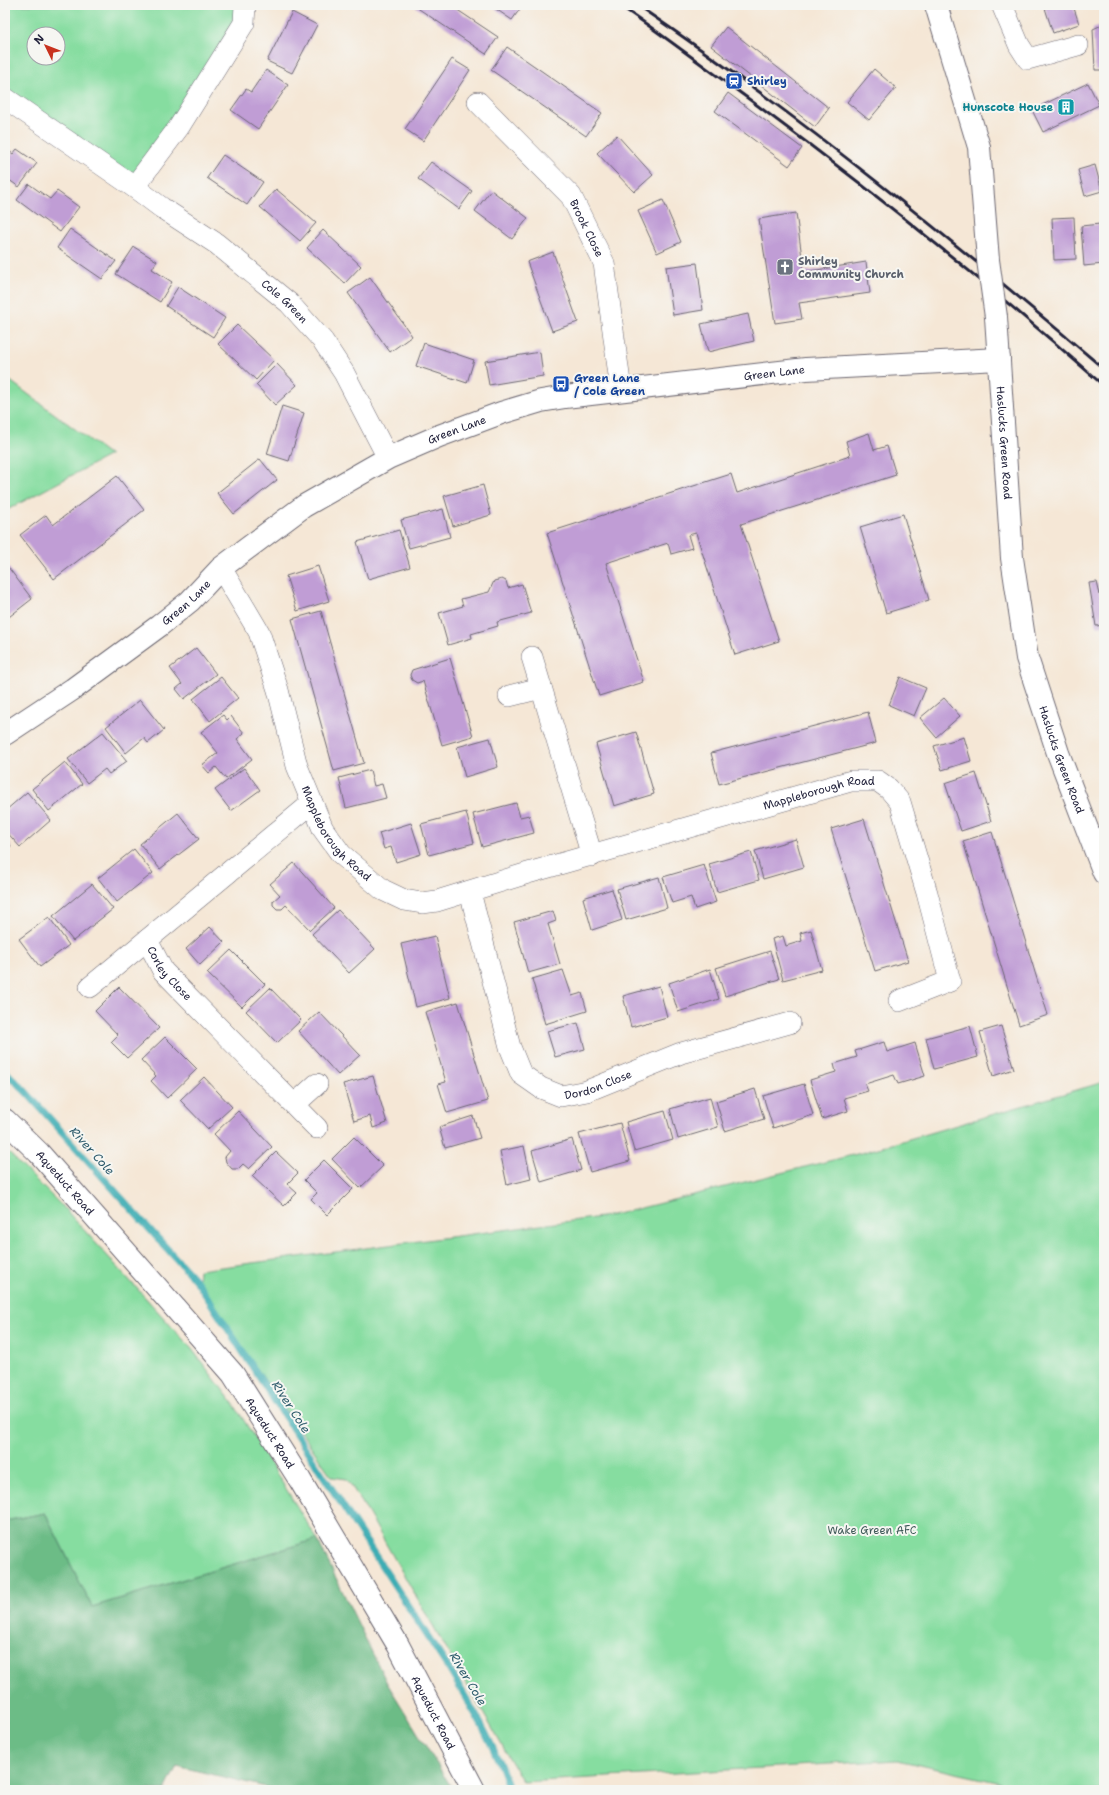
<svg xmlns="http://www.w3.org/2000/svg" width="1109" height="1795" viewBox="0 0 1109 1795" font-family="'Shantell Sans',sans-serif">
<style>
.green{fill:#86dda0;stroke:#54806e;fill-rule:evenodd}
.forest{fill:#6cbc86;stroke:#476f60}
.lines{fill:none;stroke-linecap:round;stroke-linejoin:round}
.stream{stroke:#3cadb4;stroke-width:7}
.building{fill:#c09dd5}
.street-casing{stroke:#6c6771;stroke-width:22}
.secondary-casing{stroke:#6c6771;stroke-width:24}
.street{stroke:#fff;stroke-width:21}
.secondary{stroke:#fff;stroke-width:22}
.rail{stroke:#22223b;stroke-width:3}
.secondary-bridge-casing{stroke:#6c6771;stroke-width:24;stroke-linecap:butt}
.secondary-bridge{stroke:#fff;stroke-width:22}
.labels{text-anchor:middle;stroke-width:4;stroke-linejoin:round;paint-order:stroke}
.transit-label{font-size:11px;font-weight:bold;fill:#164399;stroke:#f6f6f2;text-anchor:start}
.culture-label{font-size:11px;font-weight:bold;fill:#0d838f;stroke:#f6f6f2;text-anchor:end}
.street-label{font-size:11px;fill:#22223b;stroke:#f6f6f2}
.worship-label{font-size:11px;font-weight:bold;fill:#5b616d;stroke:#f6f6f2;text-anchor:start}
.park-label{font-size:11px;fill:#405a59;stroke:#f6f6f2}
.water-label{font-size:12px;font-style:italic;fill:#2c5a6b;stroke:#f6f6f2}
</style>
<rect width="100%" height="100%" fill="#f6f6f2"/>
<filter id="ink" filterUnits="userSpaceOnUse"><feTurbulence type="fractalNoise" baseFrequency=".025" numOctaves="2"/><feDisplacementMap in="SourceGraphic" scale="8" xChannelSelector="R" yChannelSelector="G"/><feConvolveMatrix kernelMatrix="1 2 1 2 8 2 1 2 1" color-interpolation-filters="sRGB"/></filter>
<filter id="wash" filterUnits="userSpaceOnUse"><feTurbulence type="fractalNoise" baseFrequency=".012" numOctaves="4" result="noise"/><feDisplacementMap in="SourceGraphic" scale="16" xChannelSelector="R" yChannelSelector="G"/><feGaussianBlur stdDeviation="0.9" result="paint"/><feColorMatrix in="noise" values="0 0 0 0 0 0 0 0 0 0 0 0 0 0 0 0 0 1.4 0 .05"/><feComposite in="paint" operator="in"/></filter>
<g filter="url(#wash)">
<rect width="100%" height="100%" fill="#f5e7d6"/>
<g class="green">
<path d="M5,5H245L134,187L5,98ZM34,34H58V58H34Z"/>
<polygon points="5,377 110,455 5,511"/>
<polygon points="1104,1082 1104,1790 1033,1790 897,1760 523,1782 363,1504 347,1479 332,1477 198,1283 199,1270 609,1216 861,1153"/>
<polygon points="5,1149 65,1209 191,1348 235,1406 317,1539 92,1607 45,1513 5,1521"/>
</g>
<polygon class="forest" points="45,1513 92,1607 317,1539 387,1683 453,1790 278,1790 177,1766 165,1790 5,1790 5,1521"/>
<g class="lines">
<path class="stream" d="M5,1071L26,1092L198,1283L449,1669C472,1708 496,1746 509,1790"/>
</g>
<g id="blocks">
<g class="building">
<polygon points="413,5 450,5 498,37 486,54"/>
<polygon points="490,5 521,5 522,6 512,20"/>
<polygon points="1044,5 1073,5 1079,24 1053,33"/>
<polygon points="292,12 317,25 292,73 267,61"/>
<polygon points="1104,24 1104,70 1095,70 1093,29"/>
<polygon points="726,27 829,108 815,127 711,46"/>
<polygon points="507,47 602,113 586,136 491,70"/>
<polygon points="452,59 470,70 423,141 405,129"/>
<polygon points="874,69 896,88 869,120 847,102"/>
<polygon points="266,70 288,85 258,129 231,110 246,89 251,92"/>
<polygon points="1088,83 1099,105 1043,132 1032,110"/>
<polygon points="728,93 802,148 789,166 715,111"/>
<polygon points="617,135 653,175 634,192 597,153"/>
<polygon points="5,148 13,154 17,149 37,163 19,187 5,177"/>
<polygon points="223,155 263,182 247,205 207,178"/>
<polygon points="431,162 472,191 459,209 418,179"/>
<polygon points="1095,165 1102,191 1085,196 1078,170"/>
<polygon points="29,184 50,199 57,191 79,207 60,232 17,200"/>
<polygon points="276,189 316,223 300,241 260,207"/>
<polygon points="491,190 528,218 512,239 475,211"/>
<polygon points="663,200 681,242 657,253 638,211"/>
<polygon points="796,213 804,272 866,262 870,293 799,303 802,319 775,323 759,219"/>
<polygon points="1074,217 1076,259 1054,260 1052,218"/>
<polygon points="1100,224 1103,264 1084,266 1081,226"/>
<polygon points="70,229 116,261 102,279 57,248"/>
<polygon points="323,230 361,266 345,283 307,248"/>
<polygon points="134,247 157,261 152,269 172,282 160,302 116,274"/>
<polygon points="553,252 578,322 552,331 527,262"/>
<polygon points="697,263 703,310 673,315 666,267"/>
<polygon points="370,277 412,336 390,352 348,293"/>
<polygon points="178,287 225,318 213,337 166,306"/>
<polygon points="748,314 754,341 708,352 701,324"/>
<polygon points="237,325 274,360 256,380 218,344"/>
<polygon points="424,343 474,360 467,383 416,366"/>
<polygon points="540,352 543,376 489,385 485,361"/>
<polygon points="277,364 297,385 275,405 256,385"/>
<polygon points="282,406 304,413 289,461 267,454"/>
<polygon points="869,433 874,450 887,446 896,475 741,524 779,641 735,655 696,533 688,535 692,548 671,554 668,543 606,563 644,682 599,696 547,533 731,474 737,493 850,456 846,441"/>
<polygon points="260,459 277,480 234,514 217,493"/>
<polygon points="117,476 144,510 54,579 20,535 46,515 53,525"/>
<polygon points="483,485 491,515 453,526 444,496"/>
<polygon points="443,509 450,537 409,548 401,520"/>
<polygon points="903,514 929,600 886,613 860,527"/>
<polygon points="399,530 410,567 368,579 357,542"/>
<polygon points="5,563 32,599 5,620"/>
<polygon points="318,566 329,601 297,611 286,576"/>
<polygon points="502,579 506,581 508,588 522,584 531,613 497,622 498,626 471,634 472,638 448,645 439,613 463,606 461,599 489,592 494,581"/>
<polygon points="1097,582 1100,595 1104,595 1104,625 1096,626 1089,583"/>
<polygon points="321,611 364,763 334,771 292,619"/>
<polygon points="196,648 216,674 184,699 176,689 182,684 170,668"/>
<polygon points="450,658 473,736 442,745 423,681 417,683 412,680 410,675 412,670"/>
<polygon points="221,677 238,698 210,721 193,699"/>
<polygon points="900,677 926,688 914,716 889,705"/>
<polygon points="944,698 960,716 936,737 920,718"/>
<polygon points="140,700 164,730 148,743 144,738 126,753 106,727"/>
<polygon points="868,712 876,743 719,784 711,753"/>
<polygon points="223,715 227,720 231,716 244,733 237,739 252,759 226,779 216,767 209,773 202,765 218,753 201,732"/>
<polygon points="103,732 127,761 109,774 105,769 87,783 68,759"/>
<polygon points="636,732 654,794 614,806 596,744"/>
<polygon points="964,737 971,761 942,770 934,746"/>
<polygon points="490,738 498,767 465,777 457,747"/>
<polygon points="65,762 82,784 49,811 32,789"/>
<polygon points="244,768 260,790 231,811 215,790"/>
<polygon points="370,770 374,786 382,784 386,798 346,808 339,778"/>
<polygon points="976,773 991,821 961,831 945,783"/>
<polygon points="27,792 51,820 20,847 5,830 5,811"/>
<polygon points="516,803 520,817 529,815 534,833 482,847 473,814"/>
<polygon points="466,812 474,843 429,855 421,824"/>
<polygon points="178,813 199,839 160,869 140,844"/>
<polygon points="864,819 908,961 875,971 831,829"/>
<polygon points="411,823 421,854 396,862 391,847 384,849 379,833"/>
<polygon points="992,832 1048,1015 1019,1025 963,841"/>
<polygon points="5,838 11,846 5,851"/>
<polygon points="796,839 804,867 763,879 755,851"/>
<polygon points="134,849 153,873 117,902 98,878"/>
<polygon points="751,852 759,880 717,892 709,864"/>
<polygon points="294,863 334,908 310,930 286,905 282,909 277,909 273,905 273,901 280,895 270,884"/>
<polygon points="704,865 716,902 695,909 691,897 672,903 663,877"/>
<polygon points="659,877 667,908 626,920 617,889"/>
<polygon points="92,884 113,909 73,941 53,916"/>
<polygon points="612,889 622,920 592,930 583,898"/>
<polygon points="338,910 375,949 349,973 312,934"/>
<polygon points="553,911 556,921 548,924 560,964 528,973 514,922"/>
<polygon points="49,917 69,945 40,967 19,939"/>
<polygon points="210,927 224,942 200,965 186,949"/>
<polygon points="811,930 822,970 783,980 772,939 783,936 786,946 802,941 800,933"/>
<polygon points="435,936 450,998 416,1007 401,944"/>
<polygon points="231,950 265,984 242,1007 207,973"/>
<polygon points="770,951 779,979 725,996 716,968"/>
<polygon points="710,969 719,999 678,1012 669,983"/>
<polygon points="563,970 572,996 582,993 587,1011 545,1024 532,979"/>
<polygon points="659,986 667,1017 631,1027 623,996"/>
<polygon points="119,987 159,1028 127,1058 111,1042 118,1035 95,1011"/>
<polygon points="270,988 301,1020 277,1043 246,1011"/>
<polygon points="458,1002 488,1101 447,1113 438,1084 446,1082 425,1012"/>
<polygon points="319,1012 360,1055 338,1075 298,1031"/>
<polygon points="578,1023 585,1049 555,1057 547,1031"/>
<polygon points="970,1026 978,1057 934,1069 926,1038"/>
<polygon points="1001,1026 1014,1069 993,1076 980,1032"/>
<polygon points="165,1037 197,1069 167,1098 151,1081 156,1076 141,1060"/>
<polygon points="884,1042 887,1052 915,1043 925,1076 898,1084 894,1075 865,1084 868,1091 844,1098 848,1111 822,1119 810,1080 836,1072 834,1064 857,1057 855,1051"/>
<polygon points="373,1076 387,1123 373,1128 370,1116 354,1121 343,1084"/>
<polygon points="204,1077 232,1107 208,1129 180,1100"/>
<polygon points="804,1084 813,1115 773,1128 763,1096"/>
<polygon points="755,1089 764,1119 725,1131 716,1101"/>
<polygon points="710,1097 718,1127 678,1139 670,1109"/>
<polygon points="238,1111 272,1147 249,1169 243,1164 238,1169 232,1169 226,1162 225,1157 230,1151 214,1134"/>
<polygon points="665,1111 673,1140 634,1151 626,1122"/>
<polygon points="473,1116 480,1138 445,1148 439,1127"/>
<polygon points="620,1123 630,1161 590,1172 579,1134"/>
<polygon points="354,1137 383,1166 360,1188 332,1159"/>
<polygon points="572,1139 581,1170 541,1182 532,1151"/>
<polygon points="524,1146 531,1179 507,1185 500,1151"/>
<polygon points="276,1152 298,1173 287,1184 297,1193 284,1206 252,1176"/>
<polygon points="324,1160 353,1189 327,1215 311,1199 317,1193 304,1180"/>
</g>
</g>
</g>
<g filter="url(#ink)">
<use href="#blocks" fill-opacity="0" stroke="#6c6771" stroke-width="1"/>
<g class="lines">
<g class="street-casing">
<g id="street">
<polyline points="1002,5 1019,45 1028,59 1078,45"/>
<path id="s1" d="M5,98L134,187L162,208L217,244L289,303L323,341L344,373L388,458"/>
<path id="s2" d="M478,102L571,196L604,263L621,390"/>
<polyline points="134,187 179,127 244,23 245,5"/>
<path id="s3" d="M221,568L259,632L278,690L297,766L323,829L341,854L383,890L404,900L422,903L437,901L528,873L851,781H878L889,789L900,802L927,893L950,981L899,1001"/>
<polyline points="532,657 592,856"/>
<polyline points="509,696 541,688"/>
<path id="s4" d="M312,803L147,940L163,971L317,1128"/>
<path id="s5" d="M470,892L510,1047L521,1074L541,1088L561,1096L587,1091L681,1053L790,1023"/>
<polyline points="90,987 147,940"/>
<polyline points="295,1104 317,1084"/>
</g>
</g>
<g class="secondary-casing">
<g id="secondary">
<polyline points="936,5 979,147 988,260"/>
<path id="s6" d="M996,317L1012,558L1027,658L1058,753L1104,873"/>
<path id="s7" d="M5,734L73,689L159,626L190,601L221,568L304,506L388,458L439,436L501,413L541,401L565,397L806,369L999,359"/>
<path id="s8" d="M5,1120L39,1153L233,1374L300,1480L398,1645L474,1790"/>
</g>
</g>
<use href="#street" class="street"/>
<use href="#secondary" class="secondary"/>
<g class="rail">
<path d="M619,5C656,30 691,57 727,83C857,178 983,279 1104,386"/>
<path d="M637,5C800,116 954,241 1104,369"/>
</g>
<g class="secondary-bridge-casing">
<polyline id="secondary-bridge" points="988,260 996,317"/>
</g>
<use href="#secondary-bridge" class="secondary-bridge"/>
</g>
</g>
<defs>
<g id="station-square" transform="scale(0.9)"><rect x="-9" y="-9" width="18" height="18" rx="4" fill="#1a4fb4" stroke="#f6f6f2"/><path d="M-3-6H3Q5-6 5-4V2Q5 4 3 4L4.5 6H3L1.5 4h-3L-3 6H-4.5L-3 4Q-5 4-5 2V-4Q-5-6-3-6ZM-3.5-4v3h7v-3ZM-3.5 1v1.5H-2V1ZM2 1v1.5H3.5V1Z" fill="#fff"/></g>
<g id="building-square" transform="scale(0.9)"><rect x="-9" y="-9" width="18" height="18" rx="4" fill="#0f9aa8" stroke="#f6f6f2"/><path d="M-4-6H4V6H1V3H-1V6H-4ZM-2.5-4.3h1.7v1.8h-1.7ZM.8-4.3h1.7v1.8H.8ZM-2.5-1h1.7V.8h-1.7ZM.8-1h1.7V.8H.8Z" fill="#fff"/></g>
<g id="church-square" transform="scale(0.9)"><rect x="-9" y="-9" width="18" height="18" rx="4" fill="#6b7280" stroke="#f6f6f2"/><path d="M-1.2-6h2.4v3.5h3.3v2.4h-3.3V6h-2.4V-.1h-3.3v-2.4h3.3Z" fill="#fff"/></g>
<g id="bus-square" transform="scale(0.9)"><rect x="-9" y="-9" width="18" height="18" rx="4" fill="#1a4fb4" stroke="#f6f6f2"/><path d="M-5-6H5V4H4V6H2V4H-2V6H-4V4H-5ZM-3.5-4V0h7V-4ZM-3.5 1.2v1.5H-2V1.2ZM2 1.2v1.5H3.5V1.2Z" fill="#fff"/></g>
</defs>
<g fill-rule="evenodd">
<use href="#station-square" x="734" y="81"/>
<use href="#building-square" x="1066" y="107"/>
<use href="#church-square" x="785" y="267"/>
<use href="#bus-square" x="561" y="384"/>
</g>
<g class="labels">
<g class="transit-label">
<text x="747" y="85">Shirley</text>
<text x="574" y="382">Green Lane<tspan x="574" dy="13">/ Cole Green</tspan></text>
</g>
<g class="culture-label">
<text x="1053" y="111">Hunscote House</text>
</g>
<g class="street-label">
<text dy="4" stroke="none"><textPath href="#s2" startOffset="168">Brook Close</textPath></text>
<text dy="4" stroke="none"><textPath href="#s1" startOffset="346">Cole Green</textPath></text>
<text dy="4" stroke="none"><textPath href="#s7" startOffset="872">Green Lane</textPath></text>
<text dy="4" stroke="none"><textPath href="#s7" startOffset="548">Green Lane</textPath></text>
<text dy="4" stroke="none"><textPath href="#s6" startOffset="126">Haslucks Green Road</textPath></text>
<text dy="4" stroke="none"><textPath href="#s7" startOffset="224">Green Lane</textPath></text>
<text dy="4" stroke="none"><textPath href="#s6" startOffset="450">Haslucks Green Road</textPath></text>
<text dy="4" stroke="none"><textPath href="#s3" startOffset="822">Mappleborough Road</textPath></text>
<text dy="4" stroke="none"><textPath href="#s3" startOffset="293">Mappleborough Road</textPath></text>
<text dy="4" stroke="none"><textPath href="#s4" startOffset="255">Corley Close</textPath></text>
<text dy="4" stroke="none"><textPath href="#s5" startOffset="274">Dordon Close</textPath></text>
<text dy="4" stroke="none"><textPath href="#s8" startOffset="87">Aqueduct Road</textPath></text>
<text dy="4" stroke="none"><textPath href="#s8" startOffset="411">Aqueduct Road</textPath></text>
<text dy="4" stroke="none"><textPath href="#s8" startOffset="735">Aqueduct Road</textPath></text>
</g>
<g class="worship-label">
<text x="798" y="265">Shirley<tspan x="798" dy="13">Community Church</tspan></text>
</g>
<g class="park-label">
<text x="872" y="1534">Wake Green AFC</text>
</g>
<g class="water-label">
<text transform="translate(92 1151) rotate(48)" y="4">River Cole</text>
<text transform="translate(291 1407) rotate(57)" y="4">River Cole</text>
<text transform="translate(468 1679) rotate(59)" y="4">River Cole</text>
</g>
</g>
<rect width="1109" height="1795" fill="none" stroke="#f6f6f2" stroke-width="20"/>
<g transform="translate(46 46) rotate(313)"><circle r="19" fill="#f6f6f2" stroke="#a1a1a9"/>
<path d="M0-3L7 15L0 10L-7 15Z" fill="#c8321e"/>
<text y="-6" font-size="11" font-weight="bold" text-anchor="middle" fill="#22223b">N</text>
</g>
</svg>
